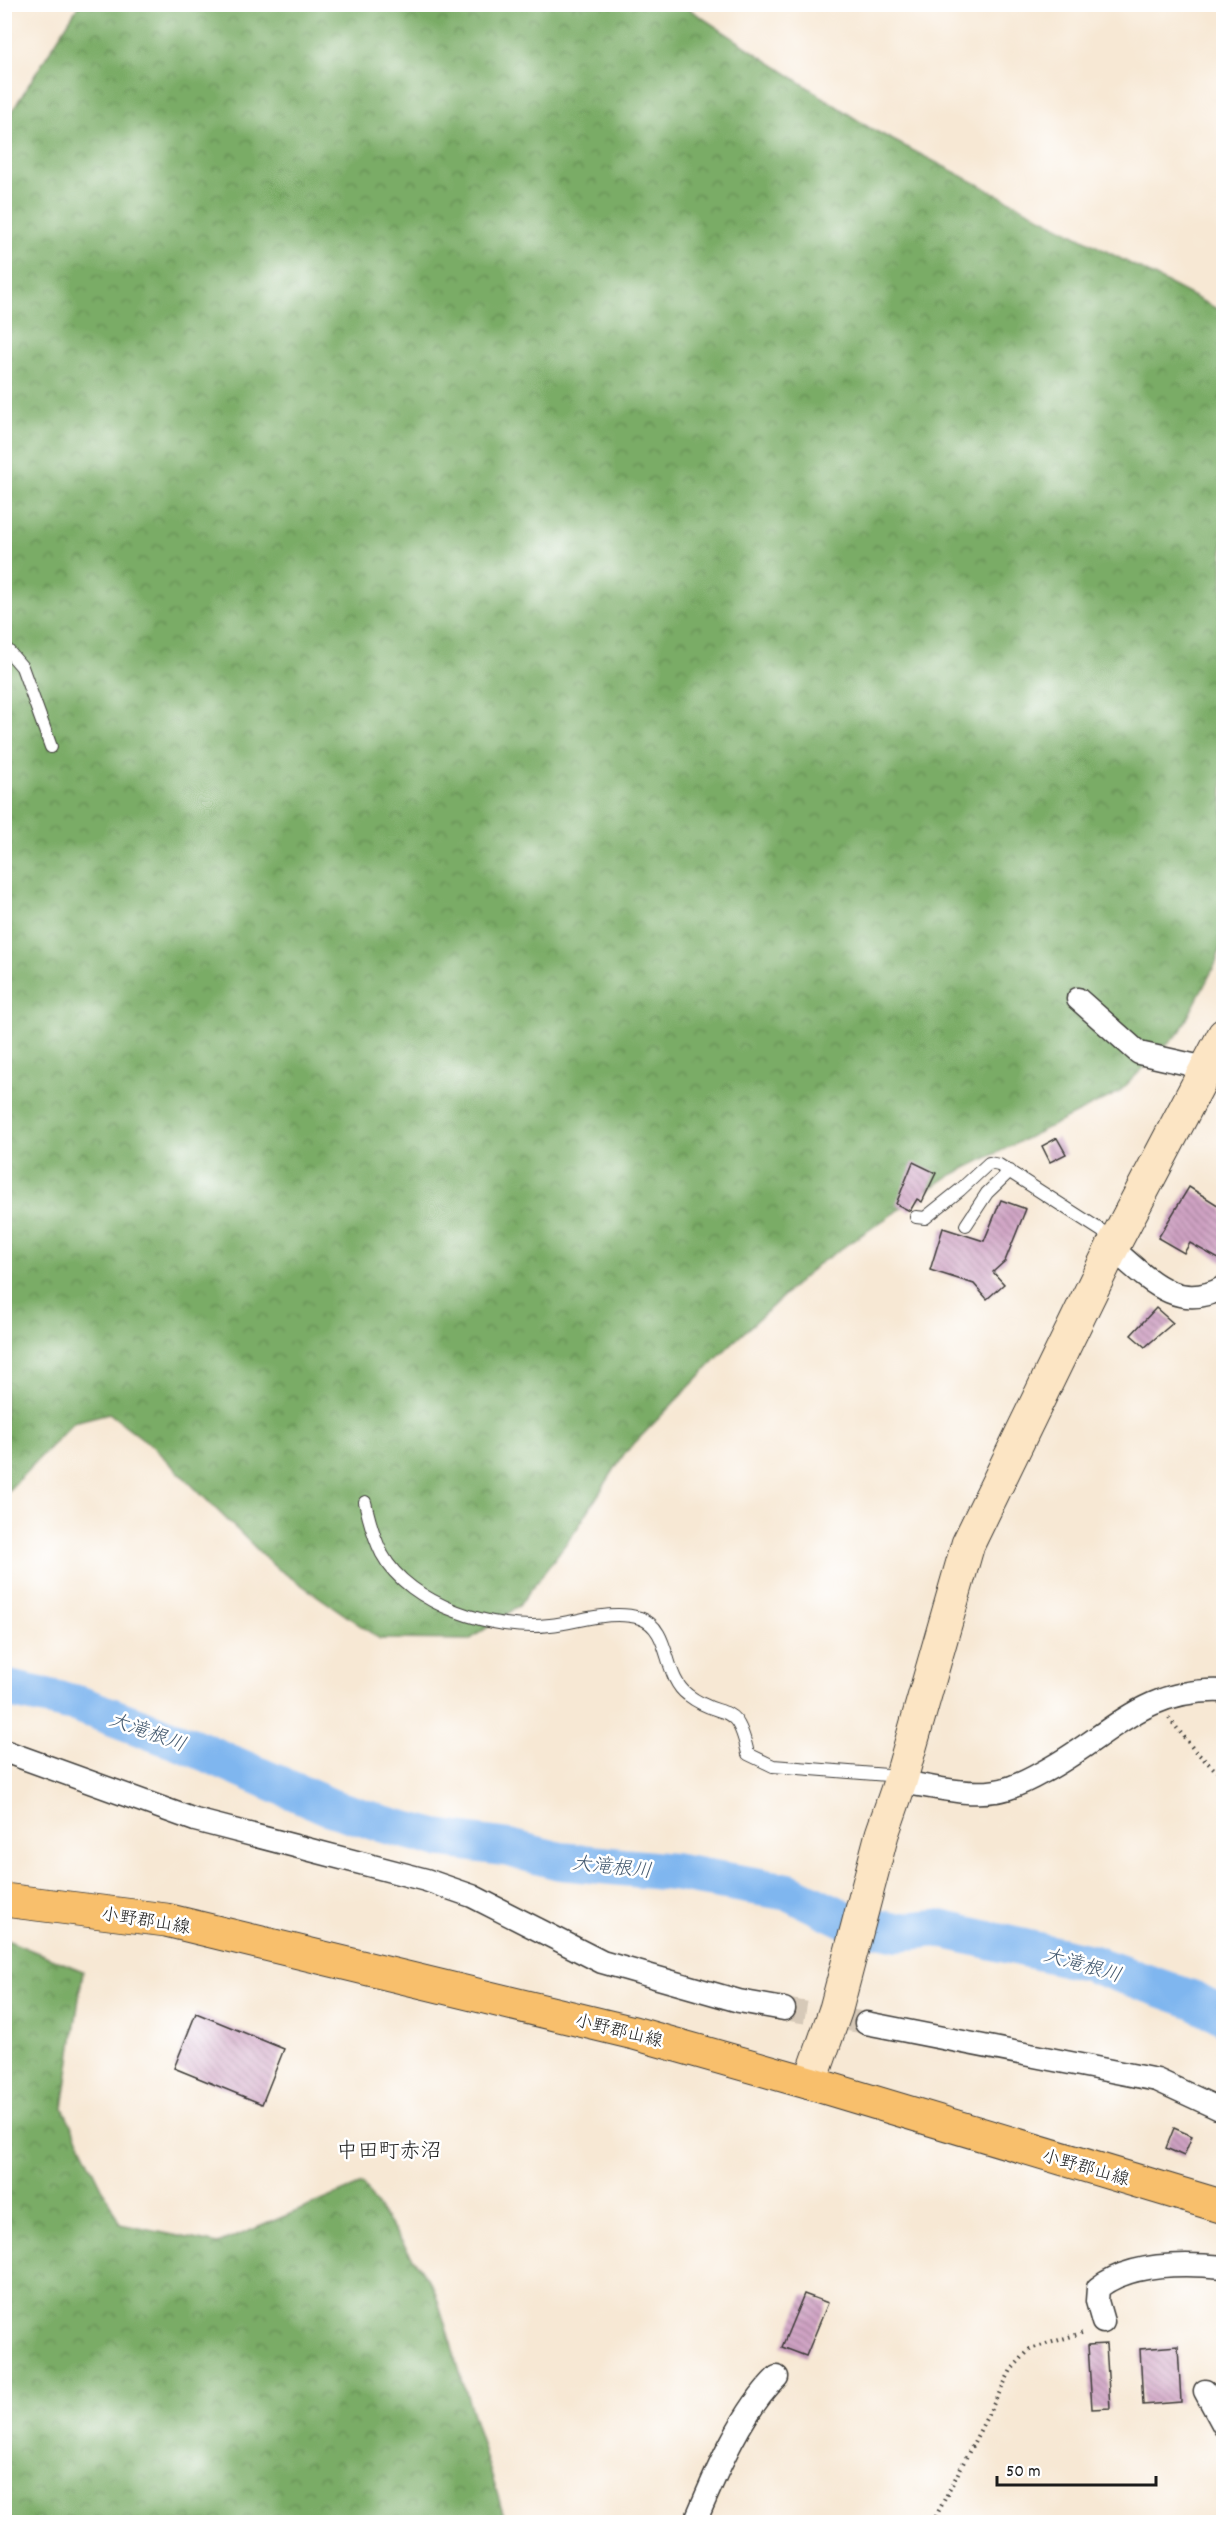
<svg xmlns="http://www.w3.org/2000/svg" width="1228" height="2527" viewBox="0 0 1228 2527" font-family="Dekko,'Klee One',sans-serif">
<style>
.forest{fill:url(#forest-crowns);stroke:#4b6441;stroke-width:1.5}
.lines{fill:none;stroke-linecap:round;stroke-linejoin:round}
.river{stroke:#7fb6ef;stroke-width:38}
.building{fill:url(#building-back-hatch)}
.street-tunnel{stroke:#d6c9b8;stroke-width:22;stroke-dasharray:22 11;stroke-linecap:butt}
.lane-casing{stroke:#3d3b38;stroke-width:14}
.street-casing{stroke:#3d3b38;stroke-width:25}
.secondary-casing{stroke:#3d3b38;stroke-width:35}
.primary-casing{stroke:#3d3b38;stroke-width:35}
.path{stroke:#3d3b38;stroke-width:4;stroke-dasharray:1.5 4.5;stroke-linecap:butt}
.lane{stroke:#fff;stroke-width:12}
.street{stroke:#fff;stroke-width:22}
.secondary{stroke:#fce5c4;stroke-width:33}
.primary{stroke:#f8bf6c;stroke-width:33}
.labels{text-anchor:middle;stroke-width:5;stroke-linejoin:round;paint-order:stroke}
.street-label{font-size:18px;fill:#1c1c1c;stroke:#fff}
.water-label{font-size:20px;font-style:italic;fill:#445a70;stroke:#fff}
.quarter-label{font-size:21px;fill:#1c1c1c;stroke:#fff}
</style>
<defs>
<pattern id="forest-crowns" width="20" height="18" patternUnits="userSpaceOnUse" patternTransform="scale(1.5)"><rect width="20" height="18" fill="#7aac66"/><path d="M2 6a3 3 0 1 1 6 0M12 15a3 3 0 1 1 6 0" fill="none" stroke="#638b53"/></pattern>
<pattern id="building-back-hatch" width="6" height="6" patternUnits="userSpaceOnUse" patternTransform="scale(1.5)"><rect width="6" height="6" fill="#cfa2c3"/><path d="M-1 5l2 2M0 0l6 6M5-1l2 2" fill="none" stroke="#a7839e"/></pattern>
</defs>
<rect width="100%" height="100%" fill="#fff"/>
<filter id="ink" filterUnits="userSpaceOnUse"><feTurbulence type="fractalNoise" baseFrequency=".0167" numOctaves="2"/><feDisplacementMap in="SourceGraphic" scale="12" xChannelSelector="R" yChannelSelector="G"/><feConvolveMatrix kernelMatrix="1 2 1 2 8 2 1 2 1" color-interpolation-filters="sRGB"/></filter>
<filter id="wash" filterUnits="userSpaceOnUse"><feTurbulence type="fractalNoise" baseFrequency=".008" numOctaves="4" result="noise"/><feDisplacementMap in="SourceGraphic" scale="24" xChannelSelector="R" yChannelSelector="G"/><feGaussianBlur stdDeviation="1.35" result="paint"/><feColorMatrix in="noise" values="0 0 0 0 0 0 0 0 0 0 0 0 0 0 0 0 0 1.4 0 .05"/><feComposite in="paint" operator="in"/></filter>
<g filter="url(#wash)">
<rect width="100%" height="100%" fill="#f7e8d4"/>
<g class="forest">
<polygon points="79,5 683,5 868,127 1223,312 1223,940 1216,963 1180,1032 1118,1093 946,1178 817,1265 727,1348 624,1454 576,1530 519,1606 469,1640 380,1639 274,1566 152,1446 109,1413 74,1422 5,1494 4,124"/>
<polygon points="4,1939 83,1971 63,2108 120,2224 218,2244 362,2184 434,2288 506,2522 5,2522"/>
</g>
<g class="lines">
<polyline class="river" points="4,1688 78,1704 193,1747 330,1807 383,1824 436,1838 509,1848 560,1861 673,1872 789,1892 853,1923 897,1932 936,1928 1090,1963 1194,2000 1224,2016"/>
</g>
<g id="blocks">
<g class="building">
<polygon points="1057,1138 1066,1154 1050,1162 1042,1146"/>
<polygon points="913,1162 936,1173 922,1202 917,1199 910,1211 896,1204"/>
<polygon points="1189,1187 1224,1209 1224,1262 1190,1243 1184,1253 1158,1238"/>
<polygon points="1001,1200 1026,1209 1005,1261 993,1272 1004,1284 987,1299 974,1284 930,1270 943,1228 984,1241"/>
<polygon points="1156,1308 1173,1323 1145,1347 1131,1335"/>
<polygon points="196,2013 284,2049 262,2104 174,2068"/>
<polygon points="1174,2128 1192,2136 1184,2156 1166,2148"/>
<polygon points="804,2294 828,2303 806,2356 782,2347"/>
<polygon points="1106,2344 1110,2408 1092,2409 1088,2345"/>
<polygon points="1178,2346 1181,2402 1143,2405 1140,2349"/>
</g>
</g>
</g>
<g filter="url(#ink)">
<use href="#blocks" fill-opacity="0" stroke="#3d3b38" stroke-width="1.5"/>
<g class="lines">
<polyline class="street-tunnel" points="784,2009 866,2023"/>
<g class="lane-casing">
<g id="lane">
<polyline points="4,646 22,667 51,747"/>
<polyline points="916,1217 925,1218 960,1190 989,1163 999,1165 1116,1240"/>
<polyline points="966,1225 987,1193 1010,1171"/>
<path d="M365,1502C369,1520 374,1538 382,1554C409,1605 496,1632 550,1625C578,1622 612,1609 640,1618C672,1629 662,1676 688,1695C723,1722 736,1697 748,1754L773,1766L900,1776"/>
</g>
</g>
<g class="street-casing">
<g id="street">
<polyline points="1078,999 1139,1053 1206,1068"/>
<path d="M1112,1248C1146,1277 1177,1314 1224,1287"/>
<polyline points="4,1751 195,1820 426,1880 472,1896 602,1962 739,2001 784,2009"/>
<path d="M900,1782C930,1786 965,1796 996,1791C1012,1789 1029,1780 1043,1772C1108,1738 1142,1687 1224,1691"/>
<polyline points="866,2023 1157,2080 1224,2111"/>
<path d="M1103,2322L1097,2301L1098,2288C1130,2262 1184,2263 1224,2267"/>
<polyline points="1205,2391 1224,2426"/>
<path d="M695,2522C715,2475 740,2413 777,2377"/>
</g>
</g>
<g class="secondary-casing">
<polyline id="secondary" points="810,2083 836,2009 882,1834 900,1782 968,1544 1112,1248 1224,1035"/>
</g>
<g class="primary-casing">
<polyline id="primary" points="4,1900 166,1920 634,2033 810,2083 1224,2207"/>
</g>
<g class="path">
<polyline points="1169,1718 1195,1751 1224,1778"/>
<polyline points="933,2522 1011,2370 1030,2349 1085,2332"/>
</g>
<use href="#lane" class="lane"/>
<use href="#street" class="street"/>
<use href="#secondary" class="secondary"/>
<use href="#primary" class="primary"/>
</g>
</g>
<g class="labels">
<g class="street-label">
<text transform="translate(146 1920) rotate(9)" y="6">小野郡山線</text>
<text transform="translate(619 2030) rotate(14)" y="6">小野郡山線</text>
<text transform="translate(1086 2167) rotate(16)" y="6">小野郡山線</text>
</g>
<g class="water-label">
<text transform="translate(148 1731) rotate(20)" y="7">大滝根川</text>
<text transform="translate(612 1866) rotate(6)" y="7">大滝根川</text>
<text transform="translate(1083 1964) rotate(16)" y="7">大滝根川</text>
</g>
<g class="quarter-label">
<text x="389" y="2157">中田町赤沼</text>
</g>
</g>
<rect width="1228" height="2527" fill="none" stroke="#fff" stroke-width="24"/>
<path d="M997 2476v9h159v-9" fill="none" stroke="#1c1c1c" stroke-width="3"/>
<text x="1006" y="2476" font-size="18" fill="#1c1c1c" stroke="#ffffff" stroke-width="4.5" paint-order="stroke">50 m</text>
</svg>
